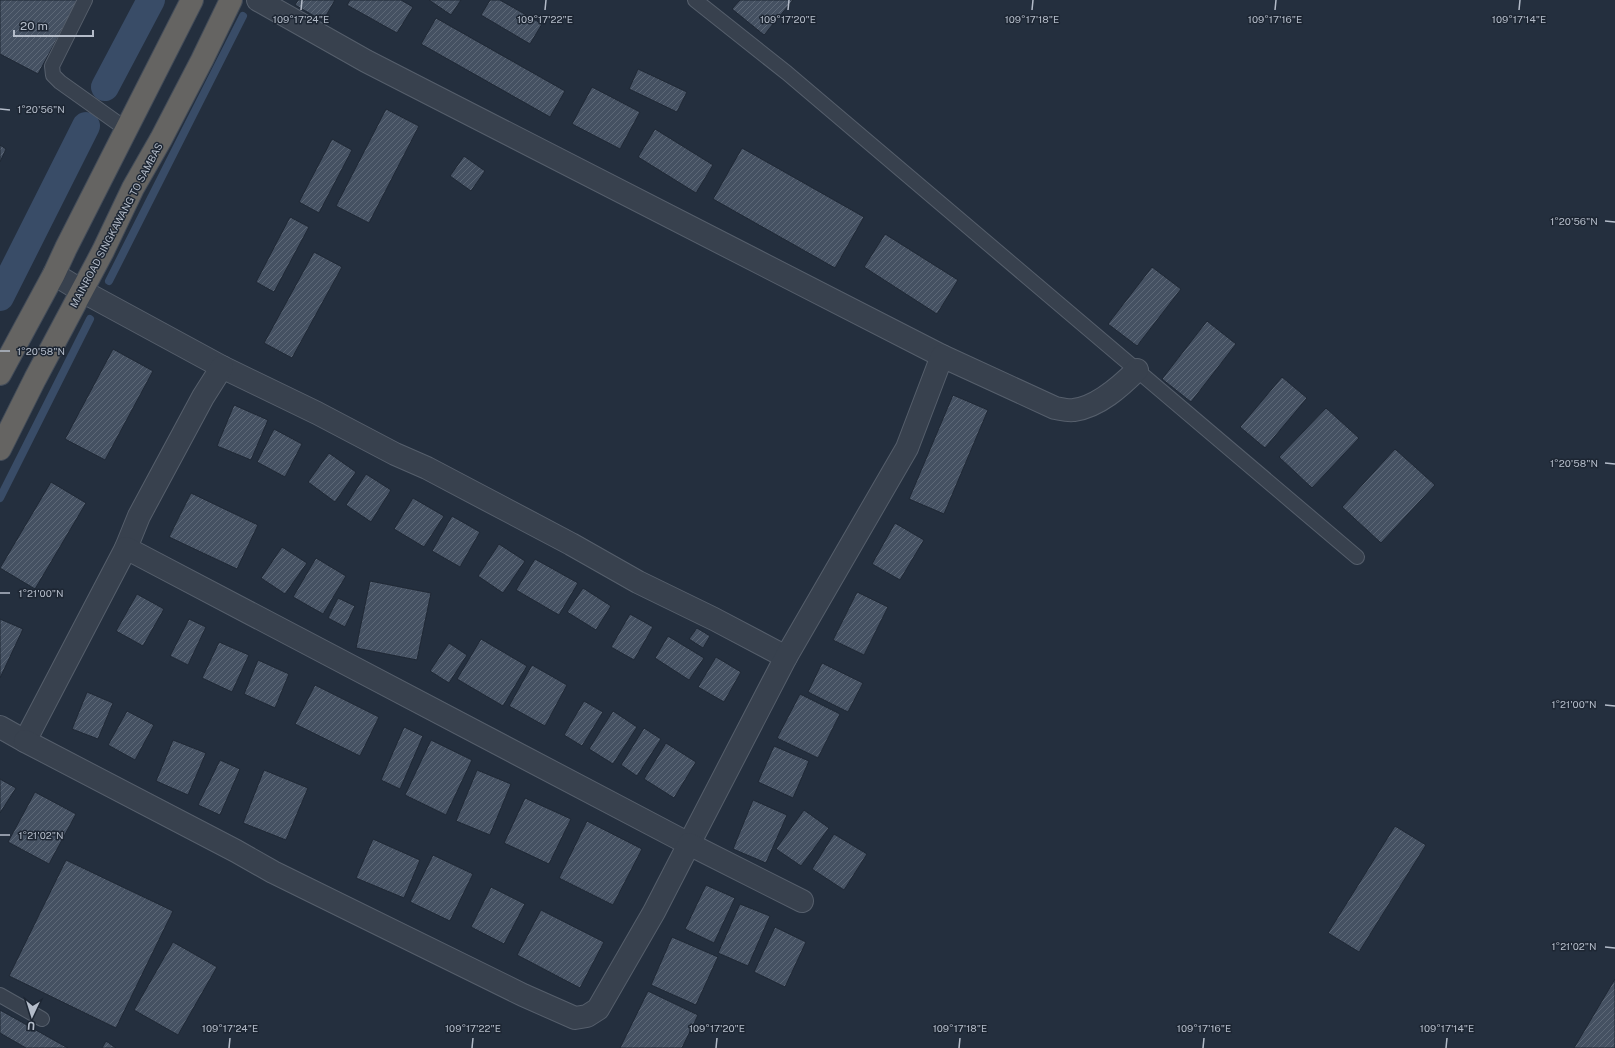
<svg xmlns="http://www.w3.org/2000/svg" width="1615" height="1048" viewBox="0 0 1615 1048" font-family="'Public Sans',sans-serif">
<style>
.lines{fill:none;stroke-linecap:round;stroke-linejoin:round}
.stream{stroke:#394c67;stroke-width:8}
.canal{stroke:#394c67;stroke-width:28}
.building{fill:url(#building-hatch);stroke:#1f2835}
.service-casing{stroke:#565f6c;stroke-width:16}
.minor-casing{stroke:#565f6c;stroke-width:24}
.trunk-casing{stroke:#434c59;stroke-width:24}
.service{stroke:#38414e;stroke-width:14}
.minor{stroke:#38414e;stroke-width:22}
.trunk{stroke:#656462;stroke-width:22}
.ticks{fill:none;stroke:#b4bcc9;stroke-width:1.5}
.labels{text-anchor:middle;stroke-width:3;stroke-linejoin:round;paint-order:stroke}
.street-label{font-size:10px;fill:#b4bcc9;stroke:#1d2633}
.ticks-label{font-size:10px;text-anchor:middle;fill:#b4bcc9;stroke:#1d2633;stroke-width:3;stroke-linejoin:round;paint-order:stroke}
</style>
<defs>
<pattern id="building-hatch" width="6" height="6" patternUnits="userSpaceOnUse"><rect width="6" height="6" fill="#455162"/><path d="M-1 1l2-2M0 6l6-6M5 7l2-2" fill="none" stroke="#5d6877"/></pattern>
</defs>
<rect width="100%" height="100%" fill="#242f3e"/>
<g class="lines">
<g class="stream">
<polyline points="109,281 243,16"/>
<polyline points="0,498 90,319"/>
</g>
<g class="canal">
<polyline points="105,87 151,0"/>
<polyline points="0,297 86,126"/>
</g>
</g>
<g class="building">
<polygon points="0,0 78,0 38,74 0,54"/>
<polygon points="298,0 335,0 323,21 295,5"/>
<polygon points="350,0 401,0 413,7 397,33 347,5"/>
<polygon points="429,0 461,0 451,15"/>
<polygon points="490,0 500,0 542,24 530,44 481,15"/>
<polygon points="740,0 793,0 764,35 732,9"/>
<polygon points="436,18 565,91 550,117 421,44"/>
<polygon points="638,69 687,92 677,112 629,89"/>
<polygon points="592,87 640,112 620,149 572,124"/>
<polygon points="386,109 419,126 369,223 336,206"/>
<polygon points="655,129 713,165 696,193 638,157"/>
<polygon points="332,139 352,150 319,213 299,202"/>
<polygon points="0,145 6,149 0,162"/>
<polygon points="742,148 864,217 835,268 713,199"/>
<polygon points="464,156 485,171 471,191 450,176"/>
<polygon points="290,217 309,227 274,292 256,282"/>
<polygon points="885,234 958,280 937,314 864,267"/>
<polygon points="314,252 342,267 292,358 264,343"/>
<polygon points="1152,267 1181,289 1137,346 1108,324"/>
<polygon points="1207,321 1236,344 1191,402 1162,379"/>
<polygon points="113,349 153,371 105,460 65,439"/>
<polygon points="1282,377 1307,398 1265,448 1240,427"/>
<polygon points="953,395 988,410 944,514 909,499"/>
<polygon points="234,405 268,420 251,460 217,446"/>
<polygon points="1326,408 1359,438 1312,488 1279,457"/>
<polygon points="274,429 302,444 285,477 257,462"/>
<polygon points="1395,449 1435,485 1381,543 1342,507"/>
<polygon points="329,453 356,472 335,502 308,482"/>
<polygon points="366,474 391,490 371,522 346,505"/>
<polygon points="51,482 86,503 35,589 0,568"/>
<polygon points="191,493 258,525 237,569 169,537"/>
<polygon points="413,498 444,516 424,547 394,529"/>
<polygon points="452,516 480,532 460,567 432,551"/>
<polygon points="895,523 924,540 900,580 872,564"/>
<polygon points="499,544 525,561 503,593 478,576"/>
<polygon points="282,547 307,563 285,594 261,578"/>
<polygon points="316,558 346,576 323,614 293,597"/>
<polygon points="535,559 578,583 559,615 516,590"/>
<polygon points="370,581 431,593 417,660 356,648"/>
<polygon points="583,588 611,606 596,630 567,612"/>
<polygon points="857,592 888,607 864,655 833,640"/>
<polygon points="137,594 164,609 143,646 116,631"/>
<polygon points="338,598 355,606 345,627 328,618"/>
<polygon points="630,614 653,627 634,660 611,647"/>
<polygon points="0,619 23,629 0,678"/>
<polygon points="189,619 206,627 188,665 170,656"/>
<polygon points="697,628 710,636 703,648 689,639"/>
<polygon points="668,636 704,658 689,680 655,658"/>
<polygon points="481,639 527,666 503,706 457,679"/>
<polygon points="219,642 249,655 232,692 202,678"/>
<polygon points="449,643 467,655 449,683 430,671"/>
<polygon points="716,657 741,672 724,702 698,687"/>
<polygon points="258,660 289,674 275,708 244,694"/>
<polygon points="822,663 863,683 848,712 808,692"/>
<polygon points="532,665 567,685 545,726 509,706"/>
<polygon points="315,685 379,717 360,756 295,724"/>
<polygon points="87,692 113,703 98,739 72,729"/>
<polygon points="800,694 840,714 818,758 777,738"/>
<polygon points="584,701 603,712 582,746 564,735"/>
<polygon points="127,711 154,725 135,760 108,745"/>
<polygon points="613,711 637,727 613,764 589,749"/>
<polygon points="404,727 423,736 400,789 381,780"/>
<polygon points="644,728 661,739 637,776 621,765"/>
<polygon points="173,740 206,753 188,795 156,781"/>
<polygon points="431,740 472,760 446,815 405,795"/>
<polygon points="666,743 696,762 674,798 644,779"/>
<polygon points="774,746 809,761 793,798 758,782"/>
<polygon points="220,760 240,769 220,815 198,805"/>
<polygon points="264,770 308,788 286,840 243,823"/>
<polygon points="477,770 511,784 490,835 456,821"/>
<polygon points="0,779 16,788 0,813"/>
<polygon points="35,792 76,814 49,864 8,842"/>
<polygon points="525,798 571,819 549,864 504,843"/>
<polygon points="753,800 787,815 766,863 733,849"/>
<polygon points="804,810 829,828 801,866 776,849"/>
<polygon points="587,821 642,849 613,905 559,878"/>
<polygon points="1395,826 1426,845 1359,952 1328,933"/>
<polygon points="834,834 867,854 844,890 812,869"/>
<polygon points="373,839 420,860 404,898 356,878"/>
<polygon points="433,855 473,874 450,921 410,902"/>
<polygon points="66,860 173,911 116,1028 9,976"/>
<polygon points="706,885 735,898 714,943 685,929"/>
<polygon points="491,887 525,904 504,944 471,927"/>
<polygon points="740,904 770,916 748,966 718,953"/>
<polygon points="541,910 604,942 580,988 517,955"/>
<polygon points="775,927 806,942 785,987 754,972"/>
<polygon points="672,937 718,957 696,1005 651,985"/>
<polygon points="173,942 217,967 178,1035 134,1010"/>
<polygon points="1615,979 1615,1048 1574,1048"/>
<polygon points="648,991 698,1015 682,1048 620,1048"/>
<polygon points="0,1010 68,1048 26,1048 0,1033"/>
<polygon points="106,1041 116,1048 102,1048"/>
</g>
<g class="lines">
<g class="service-casing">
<g id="service">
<polyline points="85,0 52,66 53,75 60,82 126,129"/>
<polyline points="695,0 787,73 1357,557"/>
<polyline points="0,995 42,1019"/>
</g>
</g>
<g class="minor-casing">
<g id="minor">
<polyline points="258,0 366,61 942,356"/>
<polyline points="54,274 82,291 222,367 317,413 395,454 427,468 571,544 638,582 714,619 786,657"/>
<polyline points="126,548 139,516 203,397 222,367"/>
<path d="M0,727L25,741L126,548L689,844L786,657L907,448L942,356L1055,408C1061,409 1068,411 1074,410C1098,407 1121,386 1137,370"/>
<polyline points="25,741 236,851 273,872 523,995 575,1018 587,1016 598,1009 654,912 689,844 802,901"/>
</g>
</g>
<g class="trunk-casing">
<g id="trunk">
<polyline points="0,374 54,274 66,248 192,0"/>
<polyline points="0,449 35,379 103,251 133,188 161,139 202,60 231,0"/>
</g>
</g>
<use href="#service" class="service"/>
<use href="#minor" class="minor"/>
<use href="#trunk" class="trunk"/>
</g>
<path class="ticks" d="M301,10L302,0M545,10L546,0M788,10L789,0M1032,10L1033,0M1275,10L1276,0M1519,10L1520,0M0,109L10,110M1605,221L1615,222M0,351H10M1605,463L1615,464M0,593H10M1605,705L1615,706M0,835H10M1605,947L1615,948M229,1048L230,1038M472,1048L473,1038M716,1048L717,1038M959,1048L960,1038M1203,1048L1204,1038M1446,1048L1447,1038"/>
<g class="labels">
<g class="street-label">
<text transform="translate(116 225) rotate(-62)" y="4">MAINROAD SINGKAWANG TO SAMBAS</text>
</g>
</g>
<g class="ticks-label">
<text x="301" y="23">109°17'24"E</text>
<text x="545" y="23">109°17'22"E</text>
<text x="788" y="23">109°17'20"E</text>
<text x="1032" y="23">109°17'18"E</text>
<text x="1275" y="23">109°17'16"E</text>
<text x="1519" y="23">109°17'14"E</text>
<text x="41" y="113">1°20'56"N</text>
<text x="1574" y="225">1°20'56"N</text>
<text x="41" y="355">1°20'58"N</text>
<text x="1574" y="467">1°20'58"N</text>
<text x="41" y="597">1°21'00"N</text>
<text x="1574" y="708">1°21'00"N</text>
<text x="41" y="839">1°21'02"N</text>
<text x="1574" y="950">1°21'02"N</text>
<text x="230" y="1032">109°17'24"E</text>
<text x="473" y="1032">109°17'22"E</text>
<text x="717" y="1032">109°17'20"E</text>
<text x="960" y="1032">109°17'18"E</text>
<text x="1204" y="1032">109°17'16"E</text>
<text x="1447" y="1032">109°17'14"E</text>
</g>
<g transform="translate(32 1016) rotate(184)" stroke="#1d2633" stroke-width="3" paint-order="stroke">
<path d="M0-3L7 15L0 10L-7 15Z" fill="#b4bcc9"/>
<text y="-6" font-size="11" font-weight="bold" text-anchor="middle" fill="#b4bcc9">U</text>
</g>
<path d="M14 30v6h79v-6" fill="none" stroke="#b4bcc9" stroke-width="2"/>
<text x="20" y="30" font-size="12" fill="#b4bcc9" stroke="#1d2633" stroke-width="3" paint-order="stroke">20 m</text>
</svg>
